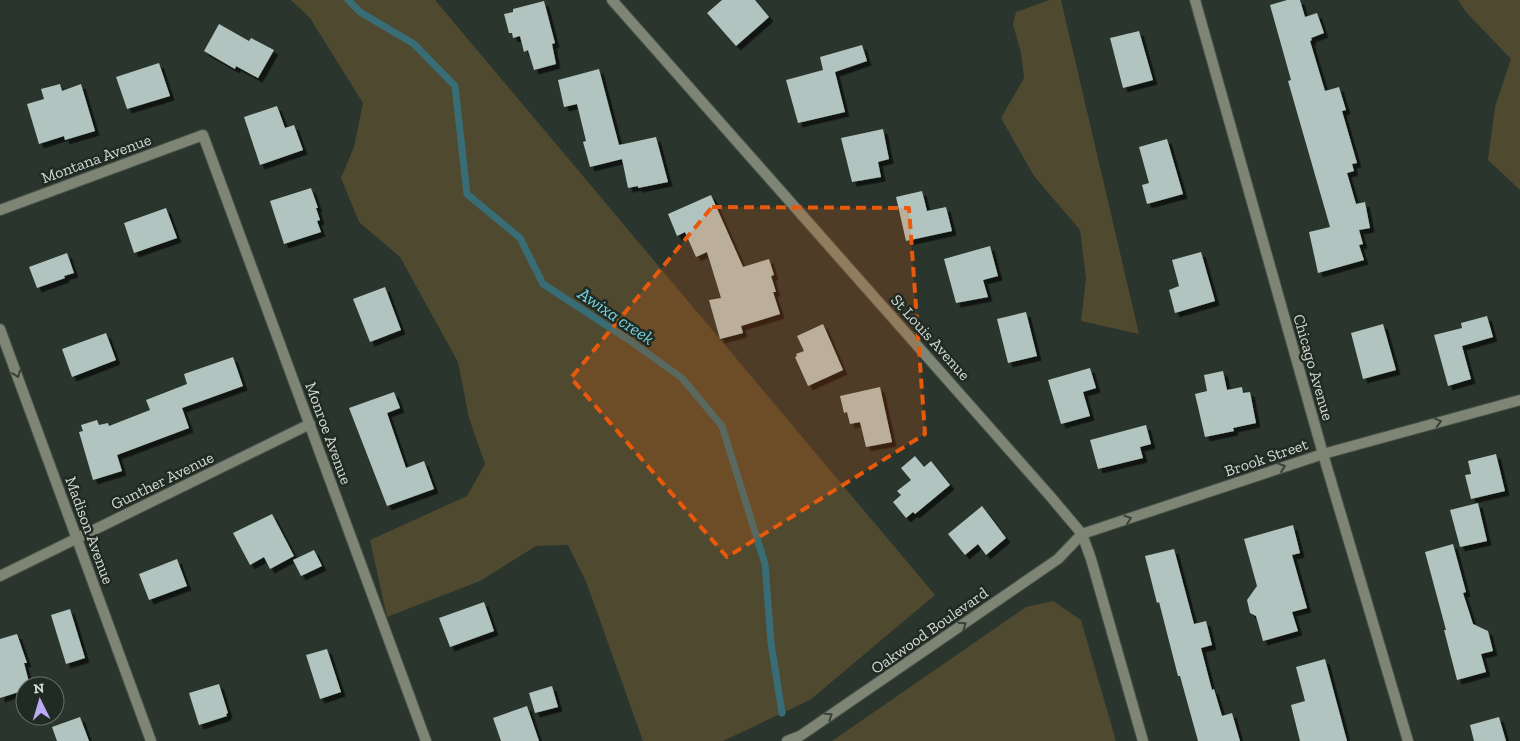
<svg xmlns="http://www.w3.org/2000/svg" width="1520" height="741" viewBox="0 0 1520 741" font-family="'Zilla Slab',serif">
<style>
.green{fill:#4f4930}
.lines{fill:none;stroke-linecap:round;stroke-linejoin:round}
.stream{stroke:#386d76;stroke-width:7}
.building{fill:#b1c4c0;filter:url(#shadow)}
.minor-casing{stroke:#48534b;stroke-width:12}
.minor{stroke:#7e8574;stroke-width:10}
.oneway{stroke:#384237}
.marked{fill:#e8590c;fill-opacity:0.2;stroke:#e8590c;stroke-width:4;stroke-dasharray:10 6;stroke-linejoin:round}
.labels{text-anchor:middle;stroke-width:5;stroke-linejoin:round;paint-order:stroke}
.street-label{font-size:16px;fill:#d3dad5;stroke:#202b23}
.water-label{font-size:18px;font-style:italic;fill:#78d1e0;stroke:#202b23}
</style>
<defs>
<filter id="shadow"><feDropShadow dx="4.5" dy="4.5" stdDeviation="0" flood-color="#0009"/></filter>
</defs>
<rect width="100%" height="100%" fill="#2a352d"/>
<g class="green">
<polygon points="291,0 435,0 935,595 810,700 723,741 643,741 587,584 568,545 536,546 480,581 387,617 370,540 467,496 485,464 469,418 458,362 400,257 359,222 341,178 354,147 363,103 310,18"/>
<polygon points="1049,0 1061,0 1139,334 1081,321 1086,279 1080,230 1034,176 1001,118 1024,78 1021,53 1013,24 1016,12"/>
<polygon points="1458,0 1520,0 1520,190 1488,160 1495,107 1511,59 1466,12"/>
<polygon points="1053,601 1081,620 1116,741 832,741 1026,607"/>
</g>
<g class="lines">
<polyline class="stream" points="348,0 360,12 414,44 455,86 467,194 520,238 543,284 629,340 682,378 722,426 765,564 771,643 782,713"/>
</g>
<g class="building">
<polygon points="722,0 755,0 769,17 736,46 707,13"/>
<polygon points="1287,0 1300,0 1305,17 1317,13 1324,33 1311,38 1312,40 1310,41 1325,91 1339,87 1346,110 1342,111 1357,163 1352,164 1354,171 1347,173 1356,204 1365,202 1370,228 1359,230 1363,244 1359,245 1364,260 1318,273 1309,232 1330,227 1288,81 1291,80 1270,5"/>
<polygon points="544,1 555,43 552,44 556,64 534,70 528,50 524,52 520,36 513,38 512,33 509,33 504,14 513,12 513,9"/>
<polygon points="219,24 249,41 251,38 274,50 258,78 236,66 235,69 204,51"/>
<polygon points="1139,31 1153,80 1123,88 1110,38"/>
<polygon points="862,45 867,61 835,72 845,112 798,123 786,80 823,70 820,57"/>
<polygon points="159,63 170,96 127,109 116,77"/>
<polygon points="599,69 619,145 656,137 668,182 638,188 638,186 628,188 622,159 590,167 583,142 586,141 577,104 564,107 558,80"/>
<polygon points="60,84 62,91 81,84 95,131 65,140 64,136 39,144 27,104 44,99 41,89"/>
<polygon points="277,106 285,128 294,125 303,150 260,165 244,117"/>
<polygon points="883,129 889,159 878,162 881,177 852,182 841,138"/>
<polygon points="1167,139 1183,194 1147,204 1142,185 1149,183 1139,147"/>
<polygon points="311,188 318,208 316,208 320,220 317,221 321,232 284,244 270,201"/>
<polygon points="922,191 927,211 946,207 952,231 906,241 896,197"/>
<polygon points="711,195 743,267 769,259 774,275 771,276 776,292 773,292 780,314 741,326 743,333 720,339 709,300 721,298 707,252 696,257 685,232 677,236 668,214"/>
<polygon points="166,208 177,238 134,253 124,223"/>
<polygon points="990,246 998,276 983,280 988,297 956,303 944,259"/>
<polygon points="1201,252 1215,301 1175,313 1169,290 1179,286 1172,260"/>
<polygon points="67,253 74,273 64,276 65,278 37,288 29,267"/>
<polygon points="385,287 401,330 370,342 353,299"/>
<polygon points="1026,312 1037,356 1008,363 997,319"/>
<polygon points="1487,316 1493,337 1462,346 1471,379 1448,386 1434,335 1462,328 1461,323"/>
<polygon points="823,324 843,370 808,386 795,357 797,356 796,354 804,351 797,336"/>
<polygon points="1383,324 1396,370 1363,379 1351,333"/>
<polygon points="106,333 116,360 72,377 62,349"/>
<polygon points="233,357 243,386 182,408 189,428 117,455 122,471 93,480 79,432 83,431 81,425 97,420 99,425 108,423 109,426 150,410 146,400 187,384 184,374"/>
<polygon points="1090,368 1096,388 1083,392 1090,416 1061,424 1048,380"/>
<polygon points="1223,371 1227,390 1242,387 1243,393 1250,392 1256,423 1233,428 1234,431 1205,437 1195,394 1207,391 1204,375"/>
<polygon points="880,387 892,442 866,447 860,422 850,424 847,412 844,413 840,396"/>
<polygon points="394,392 400,408 387,413 406,468 424,461 434,489 387,506 349,408"/>
<polygon points="1146,425 1151,444 1140,447 1143,458 1098,469 1090,440"/>
<polygon points="1496,454 1505,491 1471,499 1465,475 1471,474 1468,461"/>
<polygon points="915,456 924,467 931,461 950,485 915,514 913,512 906,518 893,502 901,495 897,491 911,480 901,468"/>
<polygon points="1478,503 1487,541 1460,547 1450,510"/>
<polygon points="982,506 1006,538 986,555 978,544 965,555 948,534"/>
<polygon points="272,514 294,556 270,569 264,557 250,565 233,533"/>
<polygon points="1293,525 1300,553 1292,555 1307,608 1292,612 1298,631 1263,641 1256,616 1250,613 1247,600 1257,586 1244,539"/>
<polygon points="1453,544 1466,592 1463,593 1473,624 1488,631 1493,651 1481,654 1486,672 1457,680 1444,630 1446,630 1425,552"/>
<polygon points="1174,549 1194,624 1206,621 1212,645 1201,648 1212,690 1214,689 1222,716 1232,713 1240,741 1198,741 1180,676 1178,676 1159,602 1157,603 1145,556"/>
<polygon points="314,550 322,566 301,576 293,560"/>
<polygon points="177,559 187,586 149,600 139,574"/>
<polygon points="484,602 494,631 450,647 439,618"/>
<polygon points="70,609 85,658 66,664 51,615"/>
<polygon points="17,634 27,663 24,663 30,686 25,686 25,690 0,698 0,639"/>
<polygon points="327,649 341,692 320,699 306,655"/>
<polygon points="1325,659 1347,741 1300,741 1291,705 1305,701 1296,667"/>
<polygon points="219,684 228,713 226,714 227,716 199,725 189,693"/>
<polygon points="552,686 558,707 535,713 529,693"/>
<polygon points="527,706 539,741 501,741 493,718"/>
<polygon points="80,717 89,741 57,741 52,727"/>
<polygon points="1499,717 1506,741 1474,741 1470,725"/>
</g>
<g class="lines">
<g class="minor-casing">
<g id="minor">
<polyline points="612,0 1050,496 1082,534 1091,559 1143,741"/>
<polyline points="1195,0 1323,454 1408,741"/>
<polyline points="0,210 203,135 426,741"/>
<polyline points="0,329 151,741"/>
<polyline points="0,576 310,424"/>
<polyline points="787,741 800,736 1058,559 1082,534 1323,454 1520,400"/>
</g>
</g>
<use href="#minor" class="minor"/>
</g>
<defs><path id="oneway-chevron" d="M-2-3.5L2.5 0L-2 3.5" fill="none" stroke-width="1.6" stroke-linecap="round" stroke-linejoin="round" transform="scale(1.25)"/></defs>
<g class="oneway">
<use href="#oneway-chevron" transform="translate(17 374) rotate(70)"/>
<use href="#oneway-chevron" transform="translate(1438 422) rotate(-15)"/>
<use href="#oneway-chevron" transform="translate(1282 467) rotate(-19)"/>
<use href="#oneway-chevron" transform="translate(1128 519) rotate(-19)"/>
<use href="#oneway-chevron" transform="translate(963 625) rotate(-35)"/>
<use href="#oneway-chevron" transform="translate(829 716) rotate(-34)"/>
</g>
<path class="marked" d="M712,207L909,208L925,434L727,557L571,378Z"/>
<g class="labels">
<g class="street-label">
<text transform="translate(96 158) rotate(-20)" y="6">Montana Avenue</text>
<text transform="translate(931 337) rotate(48)" y="6">St Louis Avenue</text>
<text transform="translate(1314 367) rotate(74)" y="6">Chicago Avenue</text>
<text transform="translate(329 433) rotate(70)" y="6">Monroe Avenue</text>
<text transform="translate(1266 457) rotate(-19)" y="6">Brook Street</text>
<text transform="translate(162 480) rotate(-26)" y="6">Gunther Avenue</text>
<text transform="translate(90 530) rotate(70)" y="6">Madison Avenue</text>
<text transform="translate(929 630) rotate(-35)" y="6">Oakwood Boulevard</text>
</g>
<g class="water-label">
<text transform="translate(616 316) rotate(34)" y="6">Awixa creek</text>
</g>
</g>
<g transform="translate(40 701) rotate(355)"><circle r="24" fill="#202b23" stroke="#68716a"/>
<path d="M0-4L9 19L0 12L-9 19Z" fill="#bbaaf6"/>
<text y="-8" font-size="14" font-weight="bold" text-anchor="middle" fill="#d3dad5">N</text>
</g>
</svg>
